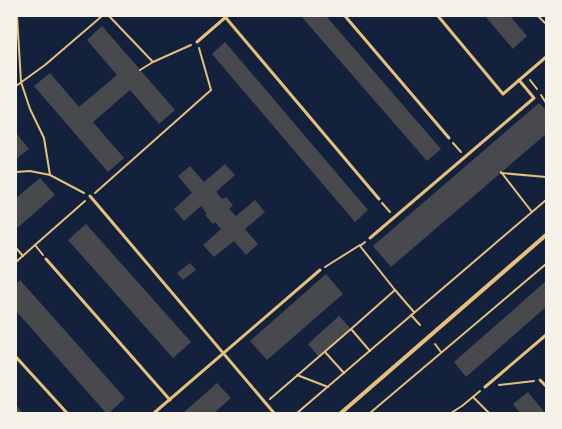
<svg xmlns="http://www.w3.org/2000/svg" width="562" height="429" viewBox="0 0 562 429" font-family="'Golos Text',sans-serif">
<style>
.building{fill:#48494c}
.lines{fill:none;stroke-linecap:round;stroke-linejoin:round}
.path{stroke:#e5c07b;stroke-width:2}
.service{stroke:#e5c07b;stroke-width:3}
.minor{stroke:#e5c07b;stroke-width:4}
</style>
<rect width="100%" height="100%" fill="#14213d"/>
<g class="building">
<polygon points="301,16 326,16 441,149 427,161"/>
<polygon points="485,16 510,16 527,36 513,49"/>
<polygon points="102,26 175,110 159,124 130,90 93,122 124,158 108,172 34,86 50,73 79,107 117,75 87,40"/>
<polygon points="225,42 368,210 355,222 212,54"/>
<polygon points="539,103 546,110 546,134 391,267 373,246"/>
<polygon points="16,133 29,149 16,159"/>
<polygon points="225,164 235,175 216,192 222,199 226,197 233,205 229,209 236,216 255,200 265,212 245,229 258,244 246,255 234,241 214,257 203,245 221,229 215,222 213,224 205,215 207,214 201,206 184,221 174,209 192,193 178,176 190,166 204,182"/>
<polygon points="40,178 55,195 16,229 16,198"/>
<polygon points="86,224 191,342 173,358 68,240"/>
<polygon points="190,263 196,270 183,280 177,273"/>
<polygon points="326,274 343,294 267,360 250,341"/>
<polygon points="20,280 125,398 109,413 106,413 16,311 16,284"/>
<polygon points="546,281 546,307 466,377 454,362"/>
<polygon points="339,316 351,329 319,357 308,344"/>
<polygon points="217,383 231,398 214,413 183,413"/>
<polygon points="528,392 545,413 520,413 513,404"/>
<polygon points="16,405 23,413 16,413"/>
</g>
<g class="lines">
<g class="path">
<polyline points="17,16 21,82 30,109 44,138 50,175 84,193"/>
<polyline points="109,16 153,62"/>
<polyline points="538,16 546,24"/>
<polyline points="140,70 153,62 191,45"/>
<polyline points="530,80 537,89"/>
<polyline points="16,86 45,65 102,16"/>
<polyline points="541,95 546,103"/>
<polyline points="453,143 461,152"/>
<polyline points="16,172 30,171 50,175"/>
<polyline points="501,172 532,212"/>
<polyline points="501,173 546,177"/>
<polyline points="95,193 211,90 199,48"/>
<polyline points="382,203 390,212"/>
<polyline points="365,242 360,246 395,290 414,312"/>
<polyline points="16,248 23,256"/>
<polyline points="43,255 35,245 85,201"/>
<polyline points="16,262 35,245"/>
<polyline points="325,267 360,245"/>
<polyline points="411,315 420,325"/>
<polyline points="435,344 441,352"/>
<polyline points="370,351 351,329 395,290"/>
<polyline points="325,352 344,373"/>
<polyline points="297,375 328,387"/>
<polyline points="499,385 534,381"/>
<polyline points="473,397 489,413"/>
<polyline points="270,399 351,329"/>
<polyline points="297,413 546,200"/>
<polyline points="370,413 546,264"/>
<polyline points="451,413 462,406 480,391"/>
</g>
<g class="service">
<polyline points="345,16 449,138"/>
<polyline points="438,16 503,94 546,57"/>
<polyline points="226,18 379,199"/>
<polyline points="197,42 227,16"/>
<polyline points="90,196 274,413"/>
<polyline points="370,238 534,98 519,80"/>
<polyline points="46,259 170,400"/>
<polyline points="16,357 67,413"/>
<polyline points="540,380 546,386"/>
<polyline points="485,387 546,335"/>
<polyline points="154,413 320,270"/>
</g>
<polyline class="minor" points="341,413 546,235"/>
</g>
<rect width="562" height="429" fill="none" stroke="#f6f1e7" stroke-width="34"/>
</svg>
